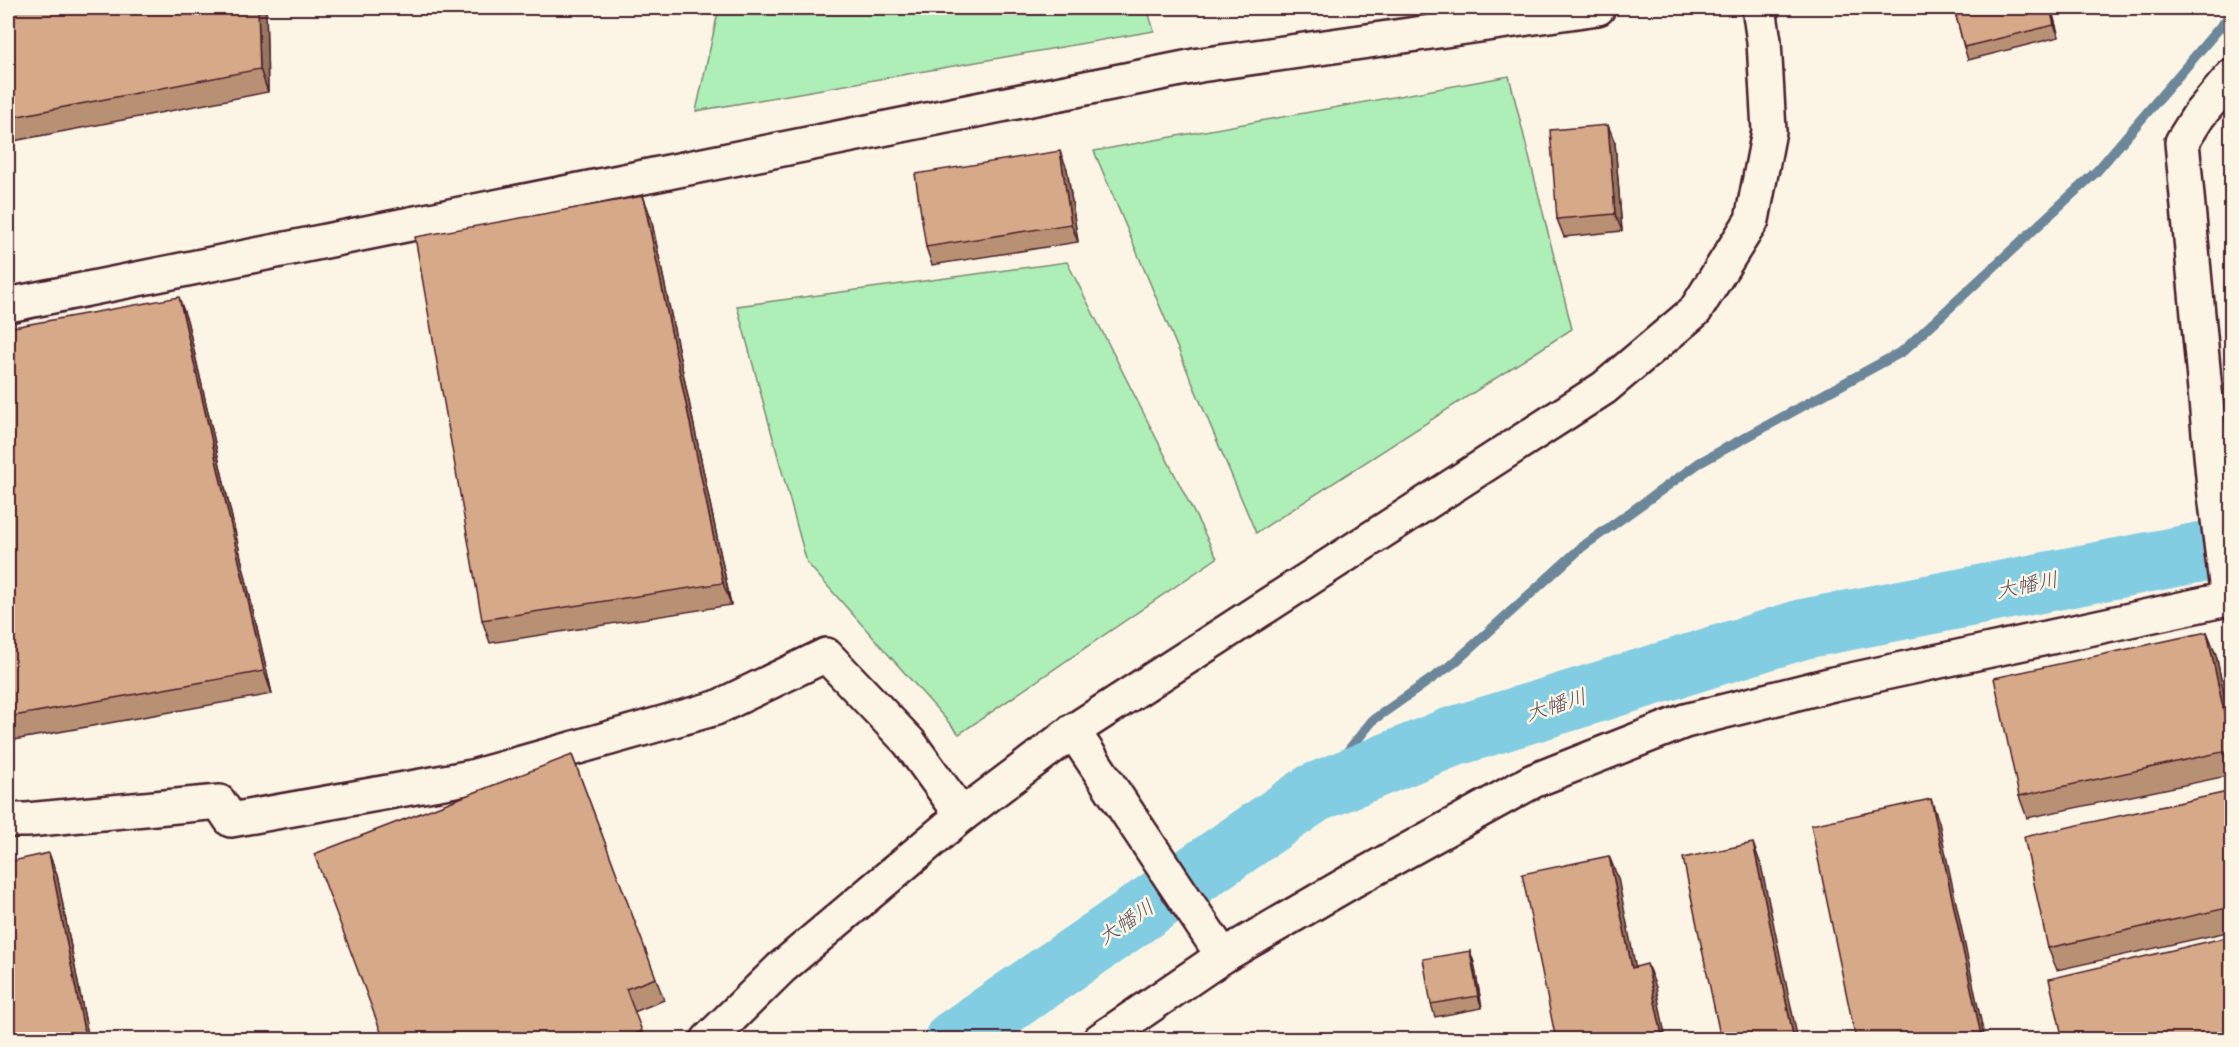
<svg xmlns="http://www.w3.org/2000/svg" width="2239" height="1047" viewBox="0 0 2239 1047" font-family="'Patrick Hand','Klee One',sans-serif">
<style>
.green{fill:#adefb7;stroke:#7c8771;stroke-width:1.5}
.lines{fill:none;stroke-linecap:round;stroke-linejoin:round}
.stream{stroke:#6c8799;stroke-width:10}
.river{stroke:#82cde2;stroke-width:60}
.minor-casing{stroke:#4a1f2b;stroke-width:38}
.minor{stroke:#fcf5e5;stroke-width:33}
.wall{fill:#b89175;stroke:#4a1f2b;stroke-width:1.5}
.shaded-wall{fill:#96765f;stroke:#4a1f2b;stroke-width:1.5}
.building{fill:#d6a988;stroke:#4a1f2b;stroke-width:1.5}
.labels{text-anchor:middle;stroke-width:5;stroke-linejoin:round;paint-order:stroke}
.water-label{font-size:21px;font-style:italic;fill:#5b5362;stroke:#fcf5e5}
</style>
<rect width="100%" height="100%" fill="#fcf5e5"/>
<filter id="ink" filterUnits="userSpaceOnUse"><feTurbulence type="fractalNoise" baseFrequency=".0167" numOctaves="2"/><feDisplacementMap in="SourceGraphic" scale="12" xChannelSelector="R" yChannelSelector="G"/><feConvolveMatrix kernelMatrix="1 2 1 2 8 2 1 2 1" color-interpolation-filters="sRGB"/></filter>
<g filter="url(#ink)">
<g class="green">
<polygon points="719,8 1147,8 1154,31 696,111"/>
<polygon points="1509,76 1572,329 1256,533 1094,151"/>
<polygon points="1067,262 1217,558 959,734 807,563 737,306"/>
</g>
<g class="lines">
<polyline class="stream" points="1314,793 1373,720 1454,663 1582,547 1699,463 1903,351 2097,171 2232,13"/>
<polyline class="river" points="954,1040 1314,793 1449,738 1803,629 2232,546"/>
<g class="minor-casing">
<g id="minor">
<polyline points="8,305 1200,65 1598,8"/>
<polyline points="2228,599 2214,487 2182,142 2199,115 2232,76"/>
<polyline points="1073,731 1223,956"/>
<polyline points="8,820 27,820 219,802 231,820 472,777 716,708 826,655 909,742 962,815"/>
<polyline points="708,1040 781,968 962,815 1073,731 1604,388 1695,311 1752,220 1769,131 1764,41 1759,8"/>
<polyline points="1100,1040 1223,956 1352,881 1533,781 1685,721 1833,684 2232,598"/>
</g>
</g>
<use href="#minor" class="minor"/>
</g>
<g class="wall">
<polygon points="8,8 266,8 268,92 8,142"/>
<polygon points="1954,8 2051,8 2059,37 1968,60 1964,47"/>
<polygon points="1615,143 1622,231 1564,237 1557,219"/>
<polygon points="1067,169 1078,242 932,265 926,247"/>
<polygon points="643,196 651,218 731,605 490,643 482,620"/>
<polygon points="187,320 272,694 8,741 8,328"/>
<polygon points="2207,632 2216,655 2232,732 2232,775 2027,818 2019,796"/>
<polygon points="572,755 664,1000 634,1012 645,1040 384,1040"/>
<polygon points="2232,791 2232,931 2057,970 2048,948"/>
<polygon points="57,875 89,1040 8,1040"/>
<polygon points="2232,936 2232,1040 2063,1040"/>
<polygon points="1470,951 1474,963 1482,1008 1435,1017 1431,1004"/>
</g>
<g class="shaded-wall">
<polygon points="258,8 266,8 268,92 260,69"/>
<polygon points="2050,8 2051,8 2059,37 2054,25"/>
<polygon points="1608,125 1615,143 1622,231 1615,214"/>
<polygon points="1060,151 1067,169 1078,242 1071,224"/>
<polygon points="643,196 651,218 731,605 723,583"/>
<polygon points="179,297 187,320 272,694 264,671"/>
<polygon points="2207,632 2216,655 2232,732 2232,749"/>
<polygon points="1931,799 1939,822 1985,1040 1982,1040"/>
<polygon points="1753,843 1761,865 1798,1040 1794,1040"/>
<polygon points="49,853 57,875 89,1040 86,1040 85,1036"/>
<polygon points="1609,856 1618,878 1640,990 1632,968"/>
<polygon points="1470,951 1474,963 1482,1008 1478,996"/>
<polygon points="1647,964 1656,987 1666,1040 1663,1040"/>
</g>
<g class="building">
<polygon points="8,8 258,8 260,69 8,118"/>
<polygon points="1954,8 2050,8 2054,25 1964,47"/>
<polygon points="1608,125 1615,214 1557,219 1550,130"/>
<polygon points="1060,151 1071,224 926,247 915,174"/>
<polygon points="643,196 723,583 482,620 415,237"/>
<polygon points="179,297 264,671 8,717 8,328"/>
<polygon points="2207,632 2232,750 2019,796 1994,678"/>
<polygon points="572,755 656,978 626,989 642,1031 620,1040 384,1040 314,854"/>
<polygon points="2232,791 2232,907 2048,948 2024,837"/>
<polygon points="1931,799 1982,1040 1856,1040 1811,825"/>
<polygon points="1753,843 1794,1040 1721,1040 1683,858"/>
<polygon points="49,853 85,1036 65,1040 8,1040 8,862"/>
<polygon points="1609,856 1632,968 1647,964 1663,1040 1556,1040 1522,874"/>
<polygon points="2232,936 2232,1031 2197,1040 2063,1040 2049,979"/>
<polygon points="1470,951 1478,996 1431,1004 1423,959"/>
</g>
</g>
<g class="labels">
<g class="water-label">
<text transform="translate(2027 585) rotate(-11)" y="7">大幡川</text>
<text transform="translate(1556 705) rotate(-17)" y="7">大幡川</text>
<text transform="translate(1126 922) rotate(-34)" y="7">大幡川</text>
</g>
</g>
<rect width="2239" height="1047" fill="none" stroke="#fcf5e5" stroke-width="30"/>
<rect x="15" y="15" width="2209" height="1017" fill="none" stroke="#4a1f2b" stroke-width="2" filter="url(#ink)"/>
</svg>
